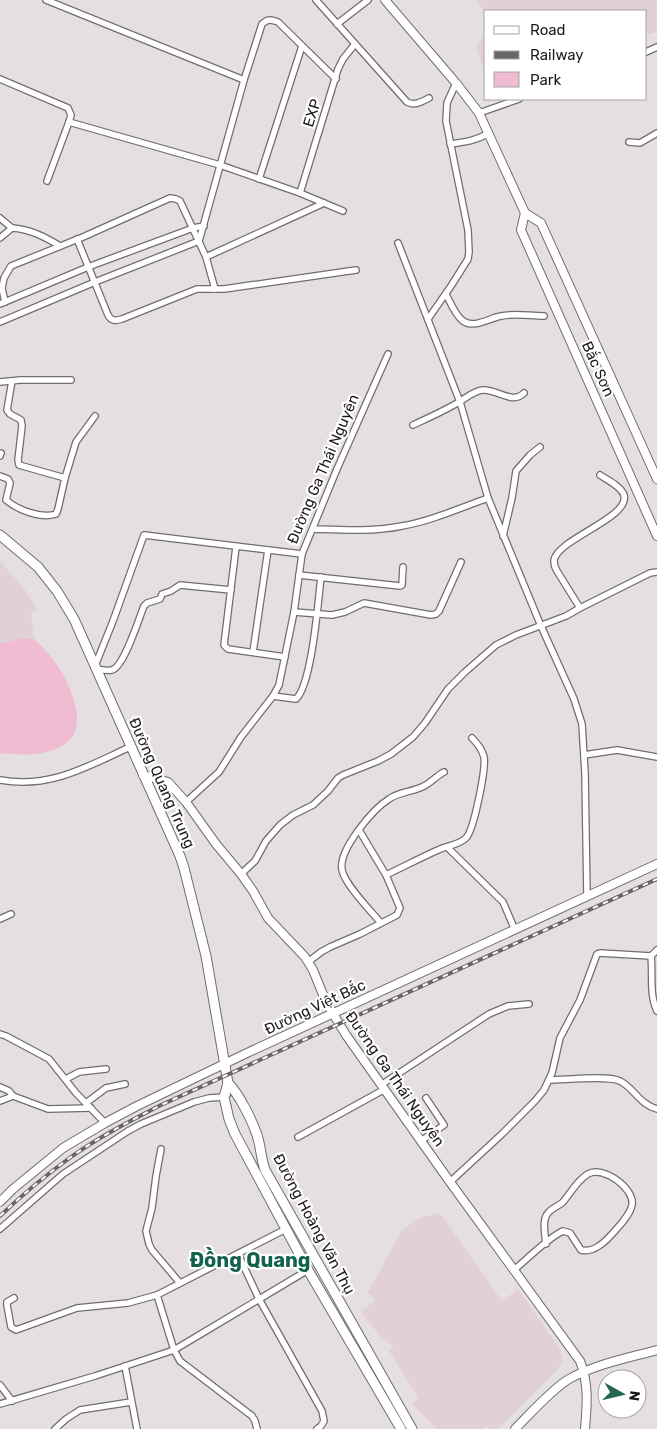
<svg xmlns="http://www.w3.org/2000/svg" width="657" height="1429" viewBox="0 0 657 1429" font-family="Rubik,sans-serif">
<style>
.built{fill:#e1d1d7}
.green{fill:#f0bcd2}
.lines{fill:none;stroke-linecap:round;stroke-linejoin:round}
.street-casing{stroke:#726c6e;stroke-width:8}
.secondary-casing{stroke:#726c6e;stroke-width:10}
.primary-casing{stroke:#726c6e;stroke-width:11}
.street{stroke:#fff;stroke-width:5.5}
.secondary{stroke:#fff;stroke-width:8}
.primary{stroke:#fff;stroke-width:9}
.rail-casing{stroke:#6a6667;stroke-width:4}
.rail{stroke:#fff;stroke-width:2;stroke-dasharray:5.5;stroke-linecap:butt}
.labels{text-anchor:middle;stroke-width:4.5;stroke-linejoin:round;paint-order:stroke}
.street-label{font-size:15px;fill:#1d1a1b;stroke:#fff}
.district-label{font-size:20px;font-weight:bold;fill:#13624f;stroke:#fff}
</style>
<rect width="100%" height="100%" fill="#e6dfe2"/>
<g class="built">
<polygon points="476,0 657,0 657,32 647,35 647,41 646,41 646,11 486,11 486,14"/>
<polygon points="486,32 486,77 476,47"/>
<polygon points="0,561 23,587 38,610 31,612 34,639 47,652 63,674 69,688 76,711 77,723 72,737 62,746 44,753 30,755 0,753"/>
<polygon points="440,1213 502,1301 518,1289 561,1350 562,1361 558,1369 498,1429 489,1429 486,1426 483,1429 437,1429 412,1404 418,1398 389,1351 394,1347 379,1335 361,1312 375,1300 368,1292 402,1230 421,1217"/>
</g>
<path class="green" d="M19,639H34C51,654 63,671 71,692C74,701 77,710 77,719C78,757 26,756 0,753V644Z"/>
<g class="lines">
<g class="street-casing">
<g id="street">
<polyline points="46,0 244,80"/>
<path d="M316,0L407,102C415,106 421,102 429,98"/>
<polyline points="337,24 368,0"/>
<polyline points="646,52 657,47"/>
<polyline points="0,79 68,108 71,115 69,122 220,165 300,193 343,211"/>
<polyline points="479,113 519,99"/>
<polyline points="629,142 640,143 657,133"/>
<path d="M450,144C466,142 475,141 489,133"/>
<polyline points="259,179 302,46"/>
<polyline points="47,181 69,122"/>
<polyline points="300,193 338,69 343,59 355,44"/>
<polyline points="0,218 12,228"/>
<path d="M0,238L12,228C30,229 45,237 60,246"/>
<path d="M77,239L108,315C111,321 115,321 122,319L197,289H224L356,270"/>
<path d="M199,241L244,80L262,24C268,19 270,19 278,22L336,79"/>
<polyline points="398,243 460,402 488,498 541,626 574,699 582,724 585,773 587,896"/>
<polyline points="206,257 324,203"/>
<path d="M446,294C450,302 455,315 463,321C474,329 489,318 501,316C515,313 530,316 544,316"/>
<polyline points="5,302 2,288 4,278 11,266 83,237 170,198 176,199 180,201 206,257 215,289"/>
<polyline points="0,304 88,267 193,228 204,226"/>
<polyline points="428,319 451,286 468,259 469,252 468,230 446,121 447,103 456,83"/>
<polyline points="0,322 95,282 199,241"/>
<polyline points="12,381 7,410 10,414 21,420 22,426 18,460 19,465 65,478"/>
<polyline points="0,382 20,380 71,380"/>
<path d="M413,425C428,418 444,411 459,402C466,398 475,390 483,390C497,389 512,405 524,393"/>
<polyline points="0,456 1,453"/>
<path d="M0,476L8,479L10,483L6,500C18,510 41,519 56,514L58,509L65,478L76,442L95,416"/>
<path d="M313,529C342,530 373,532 402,526C431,521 460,508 488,498"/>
<polyline points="503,536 512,498 516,471 530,455 540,447"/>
<polyline points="236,547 224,645 228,649 285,657"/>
<polyline points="299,575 400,586 402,585 403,567"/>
<path d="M580,608L557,571C555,568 554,564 554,560C559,538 630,518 624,495C621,486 607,480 600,475"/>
<polyline points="294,612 332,615 345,612 364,603 431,615 436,614 439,611 461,562"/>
<polyline points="253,652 268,550"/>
<polyline points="95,666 113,621 144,535 302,554"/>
<path d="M96,669C101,670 107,671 112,670C124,667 139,618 144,606L147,603L160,599L162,594L171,591L180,585L231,590"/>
<path d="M273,696L296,699C312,684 318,602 321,577"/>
<polyline points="584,755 617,750 657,757"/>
<path d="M0,780C50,789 86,767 130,747"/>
<polyline points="186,802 219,772 241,737 273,696 279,685 294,612 302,554 337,469 388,354"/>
<polyline points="447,847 503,902 515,930"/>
<polyline points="241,874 255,861 266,841 280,825 293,815 313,805 328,791 338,778 343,775 378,761 391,754 413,737 425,723 448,689 465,672 496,645 516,635 566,616 580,608 650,573 657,572"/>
<path d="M386,875C403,867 420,858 438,850C446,846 459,845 466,838C474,830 486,769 484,757C482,749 477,743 472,738"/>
<polyline points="0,919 11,914"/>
<path d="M381,923C371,911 345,885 342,870C338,850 373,809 389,799C399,792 411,792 422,787C430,784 436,776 444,772"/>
<path d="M651,956C653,974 649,994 657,1011"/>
<polyline points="308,962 321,952 330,947 360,934 397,915 400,908 386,875 359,830"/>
<polyline points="0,1034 6,1036 49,1059 76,1093 105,1123"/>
<polyline points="66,1079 79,1072 106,1069"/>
<path d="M549,1080C565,1080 607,1075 620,1081C634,1088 639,1104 657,1109"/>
<polyline points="381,1085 489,1014 508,1006 529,1004"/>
<polyline points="0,1087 9,1091 13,1096"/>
<polyline points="0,1101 13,1096 48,1109 91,1108"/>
<polyline points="86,1103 106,1088 125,1084"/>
<polyline points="298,1137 385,1089"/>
<polyline points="421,1141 444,1125 426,1098"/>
<polyline points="161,1149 156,1176 152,1208 146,1231 149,1244 152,1250 180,1283"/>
<polyline points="450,1182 502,1134 535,1101 544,1090 552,1073 560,1038 580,1000 597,954 600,953 651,956 657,950"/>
<polyline points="0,1229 63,1174 128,1131 141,1124 194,1102 209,1098 224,1097 227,1095"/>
<polyline points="238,1254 259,1299 322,1411 324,1421 321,1426 317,1429"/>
<path d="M514,1270C527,1259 549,1237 563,1231L570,1233L581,1250C594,1253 605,1242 613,1233C620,1225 630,1215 632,1205C635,1188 602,1165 588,1174C577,1180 571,1193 563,1202C559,1206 554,1207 550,1211C541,1218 545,1233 546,1244"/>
<polyline points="157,1295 174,1350 180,1361 252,1416 255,1421 257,1429"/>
<polyline points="14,1298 7,1302 7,1305 11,1327 16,1330 77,1308 128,1303 157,1295 286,1229"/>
<polyline points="125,1366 137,1429"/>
<polyline points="0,1385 12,1401"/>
<polyline points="0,1404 95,1376 174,1350 308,1270"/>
<polyline points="55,1429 66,1419 80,1410 131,1402"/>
</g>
</g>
<g class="secondary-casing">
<g id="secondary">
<polyline points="385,0 456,83 479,113 525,213 541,223 657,479"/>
<polyline points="525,213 521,230 657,536"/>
<path d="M143,775L168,782L186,802L216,844L241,874L253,891L268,918L305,957L313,970L326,1002L346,1035L450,1182L580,1361C589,1383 587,1406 585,1429"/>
<polyline points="0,1202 13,1189 63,1148 105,1123 137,1106 247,1053 657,864"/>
<path d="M515,1429C530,1414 552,1389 569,1379C596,1364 628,1358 657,1350"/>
</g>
</g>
<g class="primary-casing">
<g id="primary">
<path d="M0,535L38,567L57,591L74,619L180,856L184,868L206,956L228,1083C239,1094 252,1120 257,1135C261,1147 261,1159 265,1170L412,1429"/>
<polyline points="228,1083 224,1097 229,1119 235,1134 308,1270 401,1429"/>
</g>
</g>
<use href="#street" class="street"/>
<use href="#secondary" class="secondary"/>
<use href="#primary" class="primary"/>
<g class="rail-casing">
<path id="rail" d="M0,1216C22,1195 46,1175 71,1157C99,1137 130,1121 161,1105L657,879"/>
</g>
<use href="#rail" class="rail"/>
</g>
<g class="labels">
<g class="street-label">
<text transform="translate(312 113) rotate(-72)" y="5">EXP</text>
<text transform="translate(598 369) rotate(66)" y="5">Bắc Sơn</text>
<text transform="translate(323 469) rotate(-67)" y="5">Đường Ga Thái Nguyên</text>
<text transform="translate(162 783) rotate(66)" y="5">Đường Quang Trung</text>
<text transform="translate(315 1007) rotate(-25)" y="5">Đường Việt Bắc</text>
<text transform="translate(395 1079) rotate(55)" y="5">Đường Ga Thái Nguyên</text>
<text transform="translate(314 1224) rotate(62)" y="5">Đường Hoàng Văn Thụ</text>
</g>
<g class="district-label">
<text x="250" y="1267">Đồng Quang</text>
</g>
</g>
<rect x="484" y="10" width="162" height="90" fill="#ffffff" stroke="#a5a3a4"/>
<rect x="494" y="26" width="25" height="8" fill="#ffffff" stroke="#a5a3a4"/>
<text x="530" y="35" font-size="15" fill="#1d1a1b">Road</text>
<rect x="494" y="51" width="25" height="8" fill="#6a6667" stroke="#a5a3a4"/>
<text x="530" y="60" font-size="15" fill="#1d1a1b">Railway</text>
<rect x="494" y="72" width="25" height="15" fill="#f0bcd2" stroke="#a5a3a4"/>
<text x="530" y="85" font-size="15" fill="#1d1a1b">Park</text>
<g transform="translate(622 1394) rotate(98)"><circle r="24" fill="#ffffff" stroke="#a5a3a4"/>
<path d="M0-4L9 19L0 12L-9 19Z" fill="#256553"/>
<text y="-8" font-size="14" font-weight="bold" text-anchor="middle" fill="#1d1a1b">N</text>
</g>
</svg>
